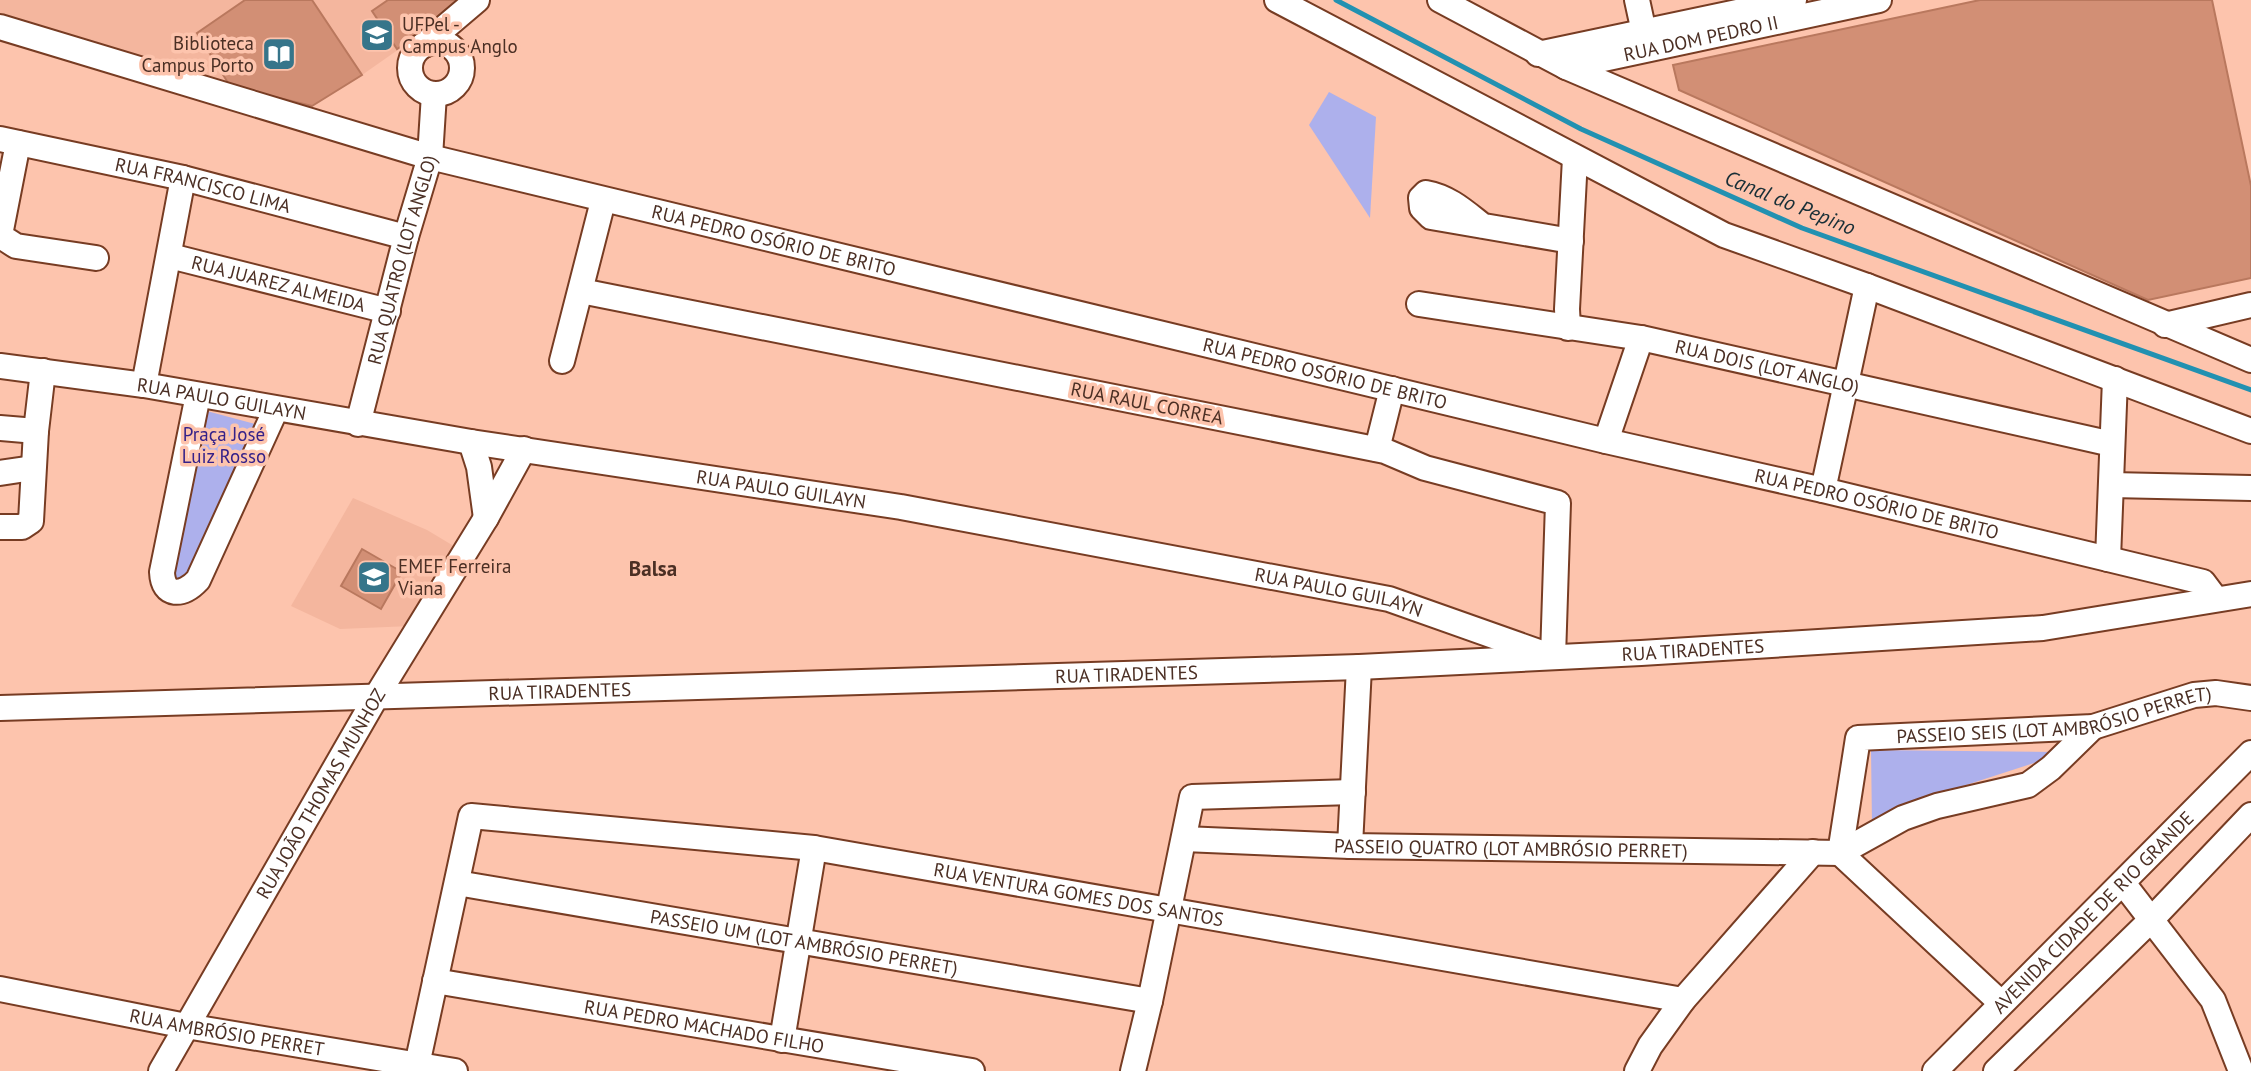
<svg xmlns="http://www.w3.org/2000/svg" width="2251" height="1071" viewBox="0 0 2251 1071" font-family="'PT Sans',sans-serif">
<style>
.built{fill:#f4b69e}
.green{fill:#adb0ec}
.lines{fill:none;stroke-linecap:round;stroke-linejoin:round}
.stream{stroke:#2291b1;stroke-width:5}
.building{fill:#d28f75;stroke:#b9785e;stroke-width:2}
.minor-casing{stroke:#773c23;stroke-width:28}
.minor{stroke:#fff;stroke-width:24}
.labels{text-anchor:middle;stroke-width:7;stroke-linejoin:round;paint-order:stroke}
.poi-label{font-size:19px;fill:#4b2f24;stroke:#fdc4ad;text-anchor:start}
.street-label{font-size:19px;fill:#4b2f24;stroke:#fdc4ad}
.park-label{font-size:19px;fill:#352189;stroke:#fdc4ad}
.water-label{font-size:21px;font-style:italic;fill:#182f37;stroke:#fdc4ad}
.neighbourhood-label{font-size:21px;font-weight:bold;fill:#4b2f24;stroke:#fdc4ad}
</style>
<rect width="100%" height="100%" fill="#fdc4ad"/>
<g class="built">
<polygon points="0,0 469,0 362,75 312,106 0,28"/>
<polygon points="353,498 427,530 457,548 411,626 340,629 291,606"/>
</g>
<g class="green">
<polygon points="1329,92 1376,117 1370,218 1309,125"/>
<polygon points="203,410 263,426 190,576 179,583 168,580"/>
<polygon points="1871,750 2057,752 2034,763 1923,799 1872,824"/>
</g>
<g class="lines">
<polyline class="stream" points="1336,0 1581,129 1802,228 2251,390"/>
</g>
<g class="building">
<polygon points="245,0 312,0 362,75 312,106 230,86 197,33"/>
<polygon points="388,0 469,0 397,49 372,11"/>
<polygon points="1980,0 2212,0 2251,186 2251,278 2148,300 1679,90 1673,65"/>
<polygon points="362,549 402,572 381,609 341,586"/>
</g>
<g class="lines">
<g class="minor-casing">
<g id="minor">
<polyline points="1277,0 1724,235 1867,286 2251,431"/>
<polyline points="1440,0 1566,67 2251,360"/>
<polyline points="1637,0 1647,46"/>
<path id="s1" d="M0,27L430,157L1606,441L1823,490L2203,582L2215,598"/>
<circle cx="436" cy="68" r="26"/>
<polyline points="424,45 477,0"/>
<polyline points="1538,54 1794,0"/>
<path id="s2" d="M1566,67L1879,0"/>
<path id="s3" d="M0,139L183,178L406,237"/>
<polyline points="18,143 1,230 2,237 16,246 96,258"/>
<path d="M1483,226C1465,212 1449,197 1426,193L1421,198L1422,208L1431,217L1571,241"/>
<path id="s4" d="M170,256L388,311"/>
<path id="s5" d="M1419,304L1641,338L2112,444"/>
<polyline points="2165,325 2251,305"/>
<polyline points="1568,328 1567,309 1575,158"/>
<polyline points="562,361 603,201"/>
<path id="s6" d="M0,366L144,385L471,442L901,507L1389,599L1553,657L1558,503L1425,468L1385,451L581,291"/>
<polyline points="144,385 183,178"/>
<path d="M198,395L162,572C163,598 183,596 198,580L276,409"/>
<path id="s7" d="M358,424L406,237L430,157L434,94"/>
<polyline points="0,428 36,431"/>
<polyline points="1606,441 1641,338"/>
<polyline points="471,442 479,467 486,518"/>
<polyline points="1377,449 1392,389"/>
<polyline points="0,473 33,468"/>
<polyline points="2111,485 2251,488"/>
<polyline points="1823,490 1867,286"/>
<polyline points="0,527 22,527 31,521 36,431 43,371"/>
<polyline points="2108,559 2115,379"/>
<path id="s8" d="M0,708L1359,667L1641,653L2043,628L2251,594"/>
<path id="s9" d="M1184,839L1350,846L1840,853L1903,818L1937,806L2028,785L2051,768L2093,727"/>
<polyline points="1350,846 1359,667"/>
<path id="s10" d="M1840,853L1858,738L2093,727L2194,695L2216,693L2251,698"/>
<polyline points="1840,853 2001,1003"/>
<path id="s11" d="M457,883L1150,1001"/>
<polyline points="2123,883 2213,1000 2241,1071"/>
<path id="s12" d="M435,981L972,1071"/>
<path id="s13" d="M0,989L186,1026L455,1071"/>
<polyline points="782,1040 814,848"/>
<path id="s14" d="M417,1065L471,816L814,848L1683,1000"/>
<path id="s15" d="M161,1071L376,697L486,518L524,449"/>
<polyline points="1133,1071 1150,1001 1192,797 1353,792"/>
<polyline points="1637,1071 1650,1046 1683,1000 1813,852"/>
<path id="s16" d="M1935,1071L2251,753"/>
<polyline points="1996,1071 2151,920 2251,815"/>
</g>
</g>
<use href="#minor" class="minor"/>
</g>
<defs>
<g id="university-square" transform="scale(1.75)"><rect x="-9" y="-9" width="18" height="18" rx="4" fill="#36758a" stroke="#fdc4ad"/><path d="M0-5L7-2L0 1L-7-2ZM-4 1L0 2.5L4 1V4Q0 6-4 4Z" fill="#fff"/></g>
<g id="library-square" transform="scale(1.75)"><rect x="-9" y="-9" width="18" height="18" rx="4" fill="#36758a" stroke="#fdc4ad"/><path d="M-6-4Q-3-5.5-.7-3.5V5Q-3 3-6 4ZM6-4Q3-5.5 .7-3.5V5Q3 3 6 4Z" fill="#fff"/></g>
<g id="school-square" transform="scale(1.75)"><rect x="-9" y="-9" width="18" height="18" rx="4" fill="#36758a" stroke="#fdc4ad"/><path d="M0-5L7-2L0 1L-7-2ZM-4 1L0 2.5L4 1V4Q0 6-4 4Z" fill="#fff"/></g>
</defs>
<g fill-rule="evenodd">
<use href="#university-square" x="377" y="35"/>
<use href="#library-square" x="279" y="54"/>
<use href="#school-square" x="374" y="577"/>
</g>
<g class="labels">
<g class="poi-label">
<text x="402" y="31">UFPel -<tspan x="402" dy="22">Campus Anglo</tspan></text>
<text x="254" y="50" text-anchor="end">Biblioteca<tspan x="254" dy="22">Campus Porto</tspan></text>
<text x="398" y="573">EMEF Ferreira<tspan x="398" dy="22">Viana</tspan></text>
</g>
<g class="street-label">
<text dy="7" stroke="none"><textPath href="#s2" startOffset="138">RUA DOM PEDRO II</textPath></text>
<text dy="7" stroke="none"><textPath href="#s3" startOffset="208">RUA FRANCISCO LIMA</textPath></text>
<text dy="7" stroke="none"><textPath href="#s1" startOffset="803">RUA PEDRO OSÓRIO DE BRITO</textPath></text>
<text dy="7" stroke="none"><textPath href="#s7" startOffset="170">RUA QUATRO (LOT ANGLO)</textPath></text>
<text dy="7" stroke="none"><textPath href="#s4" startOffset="112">RUA JUAREZ ALMEIDA</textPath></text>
<text dy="7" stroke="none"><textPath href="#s5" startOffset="354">RUA DOIS (LOT ANGLO)</textPath></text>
<text dy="7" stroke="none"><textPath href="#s1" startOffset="1370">RUA PEDRO OSÓRIO DE BRITO</textPath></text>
<text dy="7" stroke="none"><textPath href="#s6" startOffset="224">RUA PAULO GUILAYN</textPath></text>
<text transform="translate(1147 403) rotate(11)" y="7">RUA RAUL CORREA</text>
<text dy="7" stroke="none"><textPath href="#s6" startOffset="791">RUA PAULO GUILAYN</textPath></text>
<text dy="7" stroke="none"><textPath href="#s1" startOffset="1937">RUA PEDRO OSÓRIO DE BRITO</textPath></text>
<text dy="7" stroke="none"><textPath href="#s6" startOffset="1358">RUA PAULO GUILAYN</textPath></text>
<text dy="7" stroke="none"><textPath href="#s8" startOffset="1694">RUA TIRADENTES</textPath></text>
<text dy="7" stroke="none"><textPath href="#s8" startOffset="1127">RUA TIRADENTES</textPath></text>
<text dy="7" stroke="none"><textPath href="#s8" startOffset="560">RUA TIRADENTES</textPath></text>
<text dy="7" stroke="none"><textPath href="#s10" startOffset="315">PASSEIO SEIS (LOT AMBRÓSIO PERRET)</textPath></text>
<text dy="7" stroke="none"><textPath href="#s15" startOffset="320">RUA JOÃO THOMAS MUNHOZ</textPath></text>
<text dy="7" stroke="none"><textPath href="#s9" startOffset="327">PASSEIO QUATRO (LOT AMBRÓSIO PERRET)</textPath></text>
<text dy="7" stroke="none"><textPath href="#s14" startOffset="868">RUA VENTURA GOMES DOS SANTOS</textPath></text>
<text dy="7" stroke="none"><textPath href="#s16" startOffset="224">AVENIDA CIDADE DE RIO GRANDE</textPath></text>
<text dy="7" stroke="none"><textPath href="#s11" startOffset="352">PASSEIO UM (LOT AMBRÓSIO PERRET)</textPath></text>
<text dy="7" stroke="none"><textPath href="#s12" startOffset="273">RUA PEDRO MACHADO FILHO</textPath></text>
<text dy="7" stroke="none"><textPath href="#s13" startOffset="231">RUA AMBRÓSIO PERRET</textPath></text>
</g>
<g class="park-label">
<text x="224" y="441">Praça José<tspan x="224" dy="22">Luiz Rosso</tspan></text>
</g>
<g class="water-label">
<text transform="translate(1790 203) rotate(22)" y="7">Canal do Pepino</text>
</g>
<g class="neighbourhood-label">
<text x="653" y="576">Balsa</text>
</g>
</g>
</svg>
